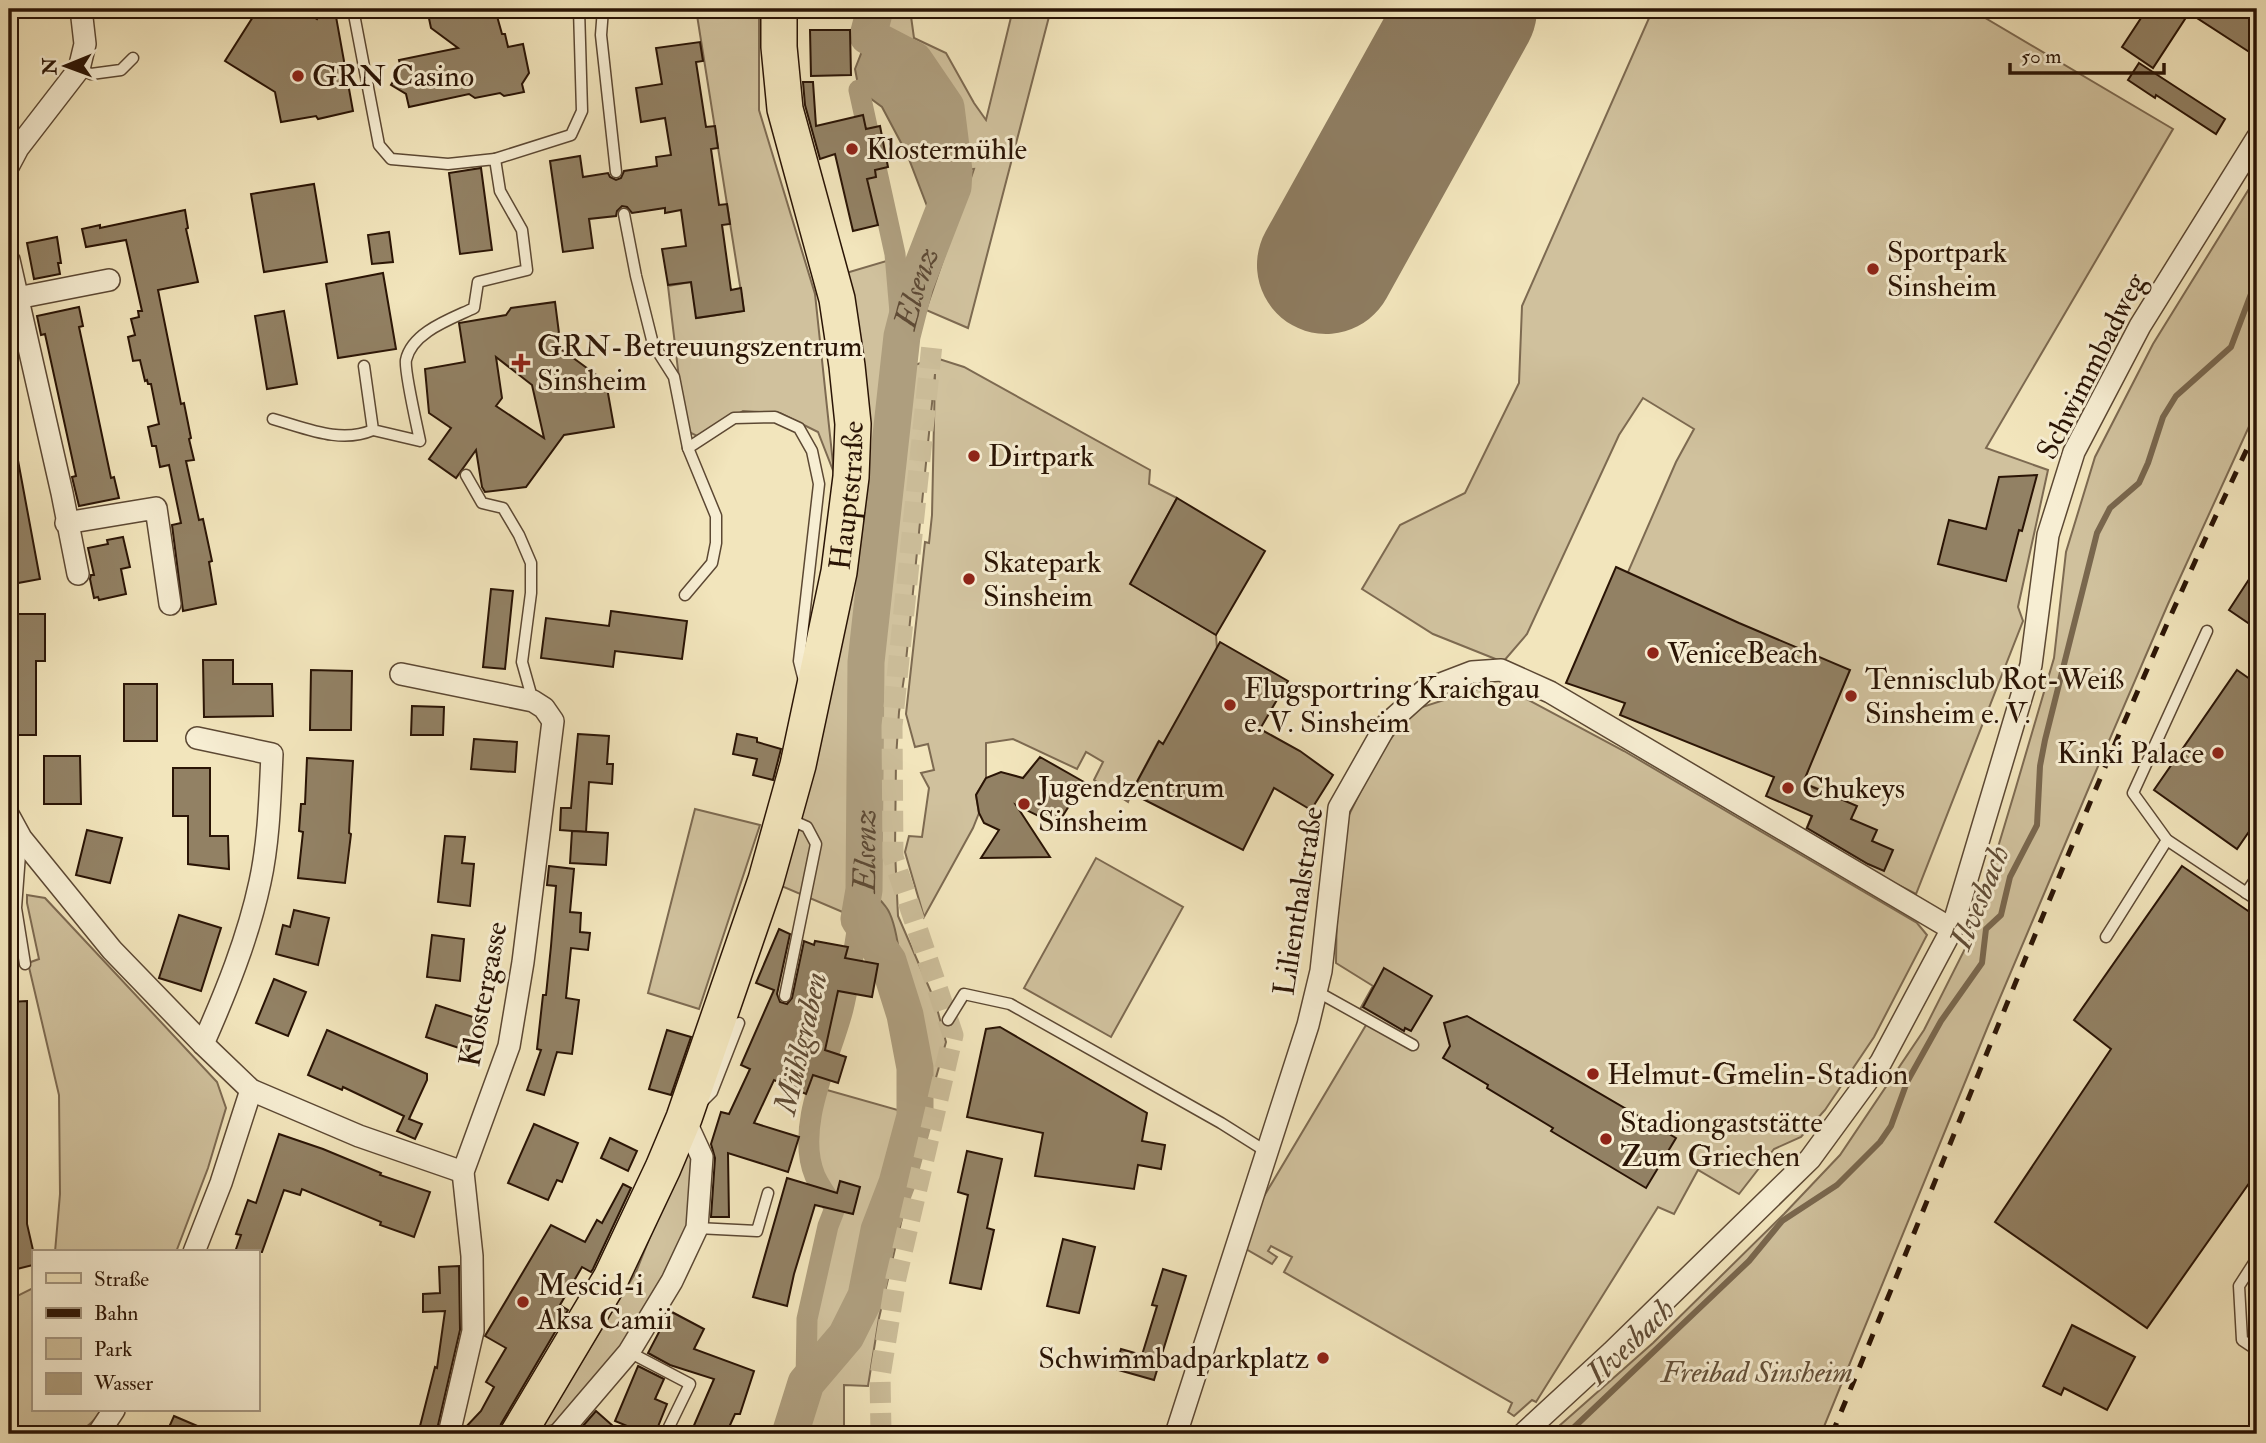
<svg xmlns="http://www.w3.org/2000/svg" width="2266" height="1443" viewBox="0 0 2266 1443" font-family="'IM FELL Double Pica',serif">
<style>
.green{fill:#d0c19d;stroke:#7d6a51;stroke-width:2}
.water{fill:#ae9e7e;stroke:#79674e;stroke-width:2}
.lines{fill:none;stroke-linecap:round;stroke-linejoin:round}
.stream{stroke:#79674e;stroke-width:6}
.canal{stroke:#ae9e7e;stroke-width:21}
.river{stroke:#ae9e7e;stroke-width:37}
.runway{stroke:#8e7c60;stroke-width:138}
.building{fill:#928164;stroke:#2a1405;stroke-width:2;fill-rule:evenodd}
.street-tunnel{stroke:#cabb97;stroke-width:21;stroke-dasharray:21 10;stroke-linecap:butt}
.lane-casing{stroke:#5c4833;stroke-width:13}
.street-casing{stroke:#5c4833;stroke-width:24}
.primary-casing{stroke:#2a1405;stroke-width:38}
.lane{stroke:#f7eed3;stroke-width:10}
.street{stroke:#f7eed3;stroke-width:21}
.primary{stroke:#f2e5bc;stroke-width:35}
.rail{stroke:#2a1405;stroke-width:5;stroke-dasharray:12 12;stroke-linecap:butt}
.poi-dot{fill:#8f2418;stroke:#f7eed3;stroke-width:2.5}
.labels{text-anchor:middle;stroke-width:6;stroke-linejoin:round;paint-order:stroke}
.poi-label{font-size:30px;fill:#2a1405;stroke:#f7eed3;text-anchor:start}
.street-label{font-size:30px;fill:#2a1405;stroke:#f7eed3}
.park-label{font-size:30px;font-style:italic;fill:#64513a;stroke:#f7eed3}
.water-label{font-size:32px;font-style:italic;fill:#5f4b35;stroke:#f7eed3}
</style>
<rect width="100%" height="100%" fill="#f2e5bc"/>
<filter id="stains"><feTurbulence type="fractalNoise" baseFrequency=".00286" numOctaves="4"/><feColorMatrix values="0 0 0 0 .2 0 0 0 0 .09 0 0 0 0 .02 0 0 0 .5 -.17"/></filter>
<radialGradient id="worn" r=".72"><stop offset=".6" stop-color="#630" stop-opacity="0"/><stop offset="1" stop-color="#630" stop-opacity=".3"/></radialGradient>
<g class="green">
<polygon points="696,9 759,9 759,110 815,294 834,473 818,432 780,413 743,411 708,432 697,436 689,432 684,420 668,286 691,282 697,318 744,311"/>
<polygon points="869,9 910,9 914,38 946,53 974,103 986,120 1013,9 1051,9 968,328 926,310 974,169 954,171 946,107 914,60 866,32"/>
<polygon points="1653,9 1970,9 2173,129 1986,448 2048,470 2018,607 2023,621 1916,894 1803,837 1822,790 1803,783 1808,770 1628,572 1676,462 1694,429 1643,398 1619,435 1527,634 1503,662 1433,634 1362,589 1400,525 1465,493 1519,383 1522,306"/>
<polygon points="2257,176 2257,409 2168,604 2093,778 1988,1026 1821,1434 1550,1434 1653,1343 1784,1214 1840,1155 1924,1030 1971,937 2014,794 2054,658 2066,552 2095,457 2153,344"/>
<polygon points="893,259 893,372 936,358 964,367 1150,470 1149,484 1177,498 1131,584 1216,635 1217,649 1164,744 1158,742 1131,793 1128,802 1094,780 1103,762 1086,752 1077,769 1013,739 986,743 986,778 976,795 979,813 973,828 924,917 905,852 909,836 922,837 929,788 921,773 934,770 928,744 915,747 906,714 925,542 929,543 932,515 935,374 905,671 899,712 896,759 895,851 898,916 935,1001 946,1042 928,1106 879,1318 868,1386 844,1385 844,1434 779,1434 803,1388 802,1322 830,1199 810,1178 805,1133 813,1086 915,1115 915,1068 905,1015 899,949 875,895 863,887 859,919 772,882 819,719 846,273"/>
<polygon points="1504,687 1624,751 1917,923 1927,935 1874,1037 1825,1110 1801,1137 1774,1149 1739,1194 1698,1170 1674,1214 1658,1207 1536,1402 1532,1400 1514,1416 1508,1412 1512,1403 1284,1272 1292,1257 1271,1246 1268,1251 1277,1257 1272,1264 1246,1249 1257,1208 1366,1025 1355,1018 1373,986 1336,963 1337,899 1343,827 1379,754 1413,710 1481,688"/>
<polygon points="695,809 760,825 699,1009 648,993"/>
<polygon points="1096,858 1183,907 1111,1037 1024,988"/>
<polygon points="27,895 45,898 217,1082 226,1108 208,1168 176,1252 55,1252 60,1194 59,1095 28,963 39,959 27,903"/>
<polygon points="688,1141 699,1157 690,1229 636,1327 558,1424 542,1427 636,1272"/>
<path d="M33,1288V1410H101C95,1421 83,1432 71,1434C55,1437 21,1437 9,1427V1300Z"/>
</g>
<g class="water">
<polygon points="868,36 914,60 946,107 954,171 953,187 937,232 907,154 882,107 859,90 855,69"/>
<path d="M864,890C873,894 880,898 886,907C900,925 903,990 905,1015L888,961L859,919Z"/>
</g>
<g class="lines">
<polyline class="stream" points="1567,1434 1749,1261 1782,1221 1837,1185 1880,1142 1891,1126 1907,1082 1941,1021 1982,963 1986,929 2001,915 2010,877 2037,825 2040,766 2045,740 2097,533 2110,508 2139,483 2148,463 2163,417 2176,396 2231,347 2257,278"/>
<g class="canal">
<polyline points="859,90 895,254 902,336"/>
<path d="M806,1383L807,1319L828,1226L835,1208C828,1198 820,1187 815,1176C794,1126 831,1057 843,1009C850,980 854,949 859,919"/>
</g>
<path class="river" id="s1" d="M790,1434L806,1383L846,1336L866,1296L879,1230L897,1183L915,1116V1068L905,1015L888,961L859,919L864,890L866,662L902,336L915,285L953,187L954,171L946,107L914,60L868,36L875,9"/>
<polyline class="runway" points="1326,265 1468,9"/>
</g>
<g class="building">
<polygon points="258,9 302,9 317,19 323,9 335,11 353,111 318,119 316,116 281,122 275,92 225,61"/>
<polygon points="427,9 495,9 502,34 505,34 508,47 523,44 529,73 522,84 524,92 504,96 500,93 475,98 469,94 409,107 406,94 391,85 401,69 399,60 458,48 431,28"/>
<polygon points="2147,9 2257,9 2257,57 2189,13 2153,68 2122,47"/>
<polygon points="810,30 850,30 851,75 811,76"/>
<polygon points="700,42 703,61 696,62 706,127 715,126 718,148 711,149 719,205 727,204 730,224 722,225 731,290 741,288 744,311 696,318 691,282 668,285 662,249 686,246 681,210 665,213 665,208 632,213 627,207 622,206 617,211 616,216 589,219 593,248 563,252 550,161 580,156 583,177 608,173 610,177 616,180 621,178 624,171 657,166 656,157 671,155 665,118 641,122 636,88 662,84 656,48"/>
<polygon points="2139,63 2225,119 2216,134 2156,95 2155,98 2128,80"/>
<polygon points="803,82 813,82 816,126 863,115 866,129 880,126 888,167 875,170 876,177 867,179 878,225 853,231 835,154 820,159 805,105"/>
<polygon points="481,168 492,250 460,254 449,173"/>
<polygon points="314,184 327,262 264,272 251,194"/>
<polygon points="185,210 188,228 186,229 198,282 158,290 181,404 184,403 191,438 189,439 194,460 186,461 199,520 203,519 212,561 209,562 216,604 183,611 172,525 181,523 169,465 160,467 156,446 152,446 148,427 159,424 151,384 148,384 147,380 145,381 140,360 133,361 128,337 135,335 131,319 139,317 138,311 142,311 126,240 86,247 82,229 100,225 100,228"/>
<polygon points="389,232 393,262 372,264 368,235"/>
<polygon points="57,237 61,263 58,263 60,274 34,279 27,243"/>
<polygon points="383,273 396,349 338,358 326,284"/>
<path d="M555,302L561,349L606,382L614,427L564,435L526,487L485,492L482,487L476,450L456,478L429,459L451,428L429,413L425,369L465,362L459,323L506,315L511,308ZM496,357L532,385L544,438L496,406L502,398Z"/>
<polygon points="79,307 83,326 79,327 88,369 111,478 114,477 119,498 79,506 72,477 76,476 45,334 41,335 37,316"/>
<polygon points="284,311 297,384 267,389 255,316"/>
<polygon points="17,455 40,579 18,583 17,579 9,580 9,456"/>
<polygon points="2037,475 2022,531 2019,530 2006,581 1938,564 1949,520 1986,529 1999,477"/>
<polygon points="1177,498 1265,551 1216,635 1130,584"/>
<polygon points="123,537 130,567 121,569 126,594 99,600 98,597 94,598 90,579 91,575 94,575 88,548 108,544 107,540"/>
<polygon points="1616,567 1739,623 1850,670 1803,783 1857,806 1851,819 1877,830 1872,841 1893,850 1884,871 1868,864 1807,828 1812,816 1766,796 1774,777 1620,715 1625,703 1566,683"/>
<polygon points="2257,567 2257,629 2229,610"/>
<polygon points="491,589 513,591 505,669 483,667"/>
<polygon points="611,611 687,621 682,659 615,651 613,667 541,658 546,618 609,626"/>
<polygon points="9,614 45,614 45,661 36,661 36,735 9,735"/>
<polygon points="1220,642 1288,681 1260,729 1300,751 1333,775 1311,810 1274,788 1243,850 1131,793 1159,741 1163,744"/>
<polygon points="203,660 233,660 233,684 272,684 273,716 204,717"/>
<polygon points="311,670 352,671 351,730 310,730"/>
<polygon points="2237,670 2257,684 2257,820 2237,849 2154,790"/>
<rect x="124" y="684" width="33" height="57"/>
<polygon points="412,706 444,707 443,735 411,735"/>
<polygon points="578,734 609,736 607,764 613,764 612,784 589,782 586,832 560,830 561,808 571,808"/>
<polygon points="737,734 757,738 757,742 781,749 773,780 753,775 757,759 733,754"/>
<polygon points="474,739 517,742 515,772 471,769"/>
<polygon points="44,756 80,756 81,804 44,804"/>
<polygon points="1040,757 1084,782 1057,825 1016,805 1050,857 981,858 999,830 984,823 979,813 976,795 986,778 1001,772 1023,778"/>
<polygon points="307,758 353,761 349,833 351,834 345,883 298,878 303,832 299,831 301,804 305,804"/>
<polygon points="173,768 210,768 210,836 228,836 229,869 188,864 188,816 173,816"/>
<polygon points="87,830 122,838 110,883 76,875"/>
<polygon points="572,831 608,833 606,865 570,863"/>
<polygon points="445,836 465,837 462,863 474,864 470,906 438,902"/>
<polygon points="549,866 574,869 570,912 581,913 580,932 590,933 588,950 571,948 566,998 579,1000 572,1054 557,1052 544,1095 527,1090 541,1050 537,1049 543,995 546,995 551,946 556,886 547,885"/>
<polygon points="2182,866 2257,917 2257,1172 2147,1328 1995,1222 2111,1049 2074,1020"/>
<polygon points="294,910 329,918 318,965 276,954 283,925 290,927"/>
<polygon points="179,915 221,928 201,991 159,978"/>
<polygon points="779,929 790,934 777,994 780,1002 787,1004 792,998 804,941 814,945 815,941 848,947 845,958 878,964 872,997 838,991 825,1050 846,1057 838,1083 813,1075 806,1094 774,1080 754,1123 799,1137 788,1172 728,1153 729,1217 711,1217 715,1158 711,1144 721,1112 729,1114 750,1069 741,1065 774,990 756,983"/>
<polygon points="432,935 464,939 460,981 427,977"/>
<polygon points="1384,968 1432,996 1411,1031 1405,1028 1404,1031 1363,1007"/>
<polygon points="274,979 306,992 288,1036 256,1023"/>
<polygon points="27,1001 27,1224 33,1250 33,1265 9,1271 9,1002"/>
<polygon points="436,1005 479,1019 468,1051 426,1037"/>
<polygon points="1467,1016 1676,1138 1646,1188 1551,1131 1553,1128 1487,1088 1488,1085 1443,1058 1450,1046 1444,1023"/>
<polygon points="1000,1027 1147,1113 1142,1141 1165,1145 1161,1169 1138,1165 1134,1189 1035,1176 1043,1133 967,1117 986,1029"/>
<polygon points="327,1030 427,1074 427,1080 409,1119 422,1124 415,1139 397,1131 404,1116 343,1087 342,1090 308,1075"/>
<polygon points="667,1030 691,1037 671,1095 649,1089"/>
<polygon points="534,1124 578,1143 562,1182 557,1180 548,1200 508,1183"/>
<polygon points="279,1134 323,1149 381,1173 380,1175 430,1192 414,1237 380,1225 381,1222 302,1189 300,1195 284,1190 262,1252 235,1252 241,1235 236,1234 248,1200 256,1203"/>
<polygon points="610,1138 637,1151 628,1171 601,1158"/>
<polygon points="967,1151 1002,1159 987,1228 994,1230 981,1289 950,1283 968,1195 958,1192"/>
<polygon points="787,1178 837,1193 840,1181 860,1187 853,1214 815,1205 794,1274 787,1306 753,1297"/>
<polygon points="623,1184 631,1188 593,1269 591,1272 582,1267 560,1305 568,1310 501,1424 498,1434 462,1434 463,1430 481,1411 494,1387 486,1382 506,1348 485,1336 551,1225 585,1242 597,1220 602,1223"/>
<polygon points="1063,1239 1095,1247 1079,1313 1047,1306"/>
<polygon points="459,1266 460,1330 436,1434 418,1434 435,1367 437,1368 445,1311 423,1312 423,1294 440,1293 439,1267"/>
<polygon points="1163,1269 1186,1276 1154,1380 1115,1369 1121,1349 1142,1355 1157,1306 1152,1305"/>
<polygon points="670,1311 704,1329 694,1349 754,1371 740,1414 735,1414 726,1434 701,1434 692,1430 714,1379 670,1365 648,1353"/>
<polygon points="2072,1325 2135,1357 2107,1410 2064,1388 2061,1395 2043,1386"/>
<polygon points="638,1366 664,1379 655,1399 667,1404 655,1434 646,1434 615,1421"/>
<polygon points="596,1411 622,1434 590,1434 582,1427"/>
<polygon points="174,1416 216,1434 166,1434"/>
</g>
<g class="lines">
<polyline class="street-tunnel" points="881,1434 880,1376 896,1278 953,1035 893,857 892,726 932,344"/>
<g class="lane-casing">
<g id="lane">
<path d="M353,9L379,145L391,159L448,164L495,159L500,191L522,230L527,270L478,282L474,308C451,319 412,332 406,360C404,370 417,426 420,441L373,430L364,366"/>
<polyline points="603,9 601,35 616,172"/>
<polyline points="79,69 91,74 121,70 133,58"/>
<polyline points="495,159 571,135 582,111 579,9"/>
<polyline points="624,214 636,276 653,344 674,377 688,448 716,516 716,543 712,563 685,595"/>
<path d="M273,419C306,428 340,444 373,430"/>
<polyline points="688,448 734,418 775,417 799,428 812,451 819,484 799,661 804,681"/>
<polyline points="466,475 482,503 503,508 519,535 531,563 531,593 522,662 533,701"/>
<polyline points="2207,631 2133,793 2167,840 2257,900"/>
<polyline points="21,841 16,908 25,964"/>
<polyline points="2246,893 2257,877"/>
<polyline points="2106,937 2167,840"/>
<polyline points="1316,991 1413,1045"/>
<polyline points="785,996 816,844 807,827 789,819"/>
<polyline points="948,1020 964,994 1010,1004 1221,1123 1267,1152"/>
<polyline points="702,1102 712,1092 739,1023"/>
<polyline points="697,1228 757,1231 768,1193"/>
<polyline points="2257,1258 2239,1286 2242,1340 2257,1350"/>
<polyline points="629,1352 690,1384 669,1427"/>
</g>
</g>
<g class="street-casing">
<g id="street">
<polyline points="9,165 18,148 79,69 85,44 81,9"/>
<polyline points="9,260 62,493 78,574"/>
<polyline points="17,298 109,280"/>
<polyline points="66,523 156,508 170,604"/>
<polyline points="401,674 533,701 544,708 553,721 523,962 509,1046 463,1172 472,1256 473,1331 449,1434"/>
<path d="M197,738L272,754C270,796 269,841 260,882C248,938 226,992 203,1044"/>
<polyline points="9,816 21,838 112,950 203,1044 251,1090 359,1136 463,1172"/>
<polyline points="194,1252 221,1183 251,1090"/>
<polyline points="98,1434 114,1410"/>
<polyline points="559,1434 629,1352 672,1281 697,1228 702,1157 684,1118"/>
<polyline points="1176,1434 1308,1025 1321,971 1339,808 1386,725 1425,690 1472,672 1501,670 1550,692 1952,929"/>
<polyline points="1523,1434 1612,1352 1810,1159 1881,1062 1952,929 2031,665 2048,535 2074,452 2140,326 2257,138"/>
</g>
</g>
<g class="primary-casing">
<g id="primary">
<path id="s2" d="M518,1434L611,1278L663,1168L684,1118L766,880L798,765L839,572L851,477L853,424L847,366L837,299L785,109L779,47V9"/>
</g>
</g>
<use href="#lane" class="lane"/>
<use href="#street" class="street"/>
<use href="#primary" class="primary"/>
<path class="rail" d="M1832,1434C1971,1098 2100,757 2257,428"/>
</g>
<g class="poi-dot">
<circle cx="298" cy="76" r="7"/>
<circle cx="852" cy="149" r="7"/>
<circle cx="1873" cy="269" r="7"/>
<path d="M517.5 352.5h7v7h7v7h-7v7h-7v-7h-7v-7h7z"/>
<circle cx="974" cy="456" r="7"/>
<circle cx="969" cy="579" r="7"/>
<circle cx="1653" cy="653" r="7"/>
<circle cx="1851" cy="696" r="7"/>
<circle cx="1230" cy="705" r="7"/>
<circle cx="2218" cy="753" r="7"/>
<circle cx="1788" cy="788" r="7"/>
<circle cx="1024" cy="804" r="7"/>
<circle cx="1593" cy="1074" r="7"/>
<circle cx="1606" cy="1139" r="7"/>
<circle cx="523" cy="1302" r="7"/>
<circle cx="1323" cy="1358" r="7"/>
</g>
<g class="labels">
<g class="poi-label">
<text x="312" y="86">GRN Casino</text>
<text x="866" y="159">Klostermühle</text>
<text x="1887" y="262">Sportpark<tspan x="1887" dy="34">Sinsheim</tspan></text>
<text x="537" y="356">GRN-Betreuungszentrum<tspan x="537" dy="34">Sinsheim</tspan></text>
<text x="988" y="466">Dirtpark</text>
<text x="983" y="572">Skatepark<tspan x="983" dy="34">Sinsheim</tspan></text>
<text x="1667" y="663">VeniceBeach</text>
<text x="1865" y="689">Tennisclub Rot-Weiß<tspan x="1865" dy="34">Sinsheim e. V.</tspan></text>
<text x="1244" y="698">Flugsportring Kraichgau<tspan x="1244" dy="34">e. V. Sinsheim</tspan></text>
<text x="2204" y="763" text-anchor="end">Kinki Palace</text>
<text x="1038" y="797">Jugendzentrum<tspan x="1038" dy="34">Sinsheim</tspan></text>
<text x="1802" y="798">Chukeys</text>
<text x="1607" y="1084">Helmut-Gmelin-Stadion</text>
<text x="1620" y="1132">Stadiongaststätte<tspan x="1620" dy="34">Zum Griechen</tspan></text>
<text x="537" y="1295">Mescid-i<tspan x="537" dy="34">Aksa Camii</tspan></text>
<text x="1309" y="1368" text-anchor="end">Schwimmbadparkplatz</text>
</g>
<g class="street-label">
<text transform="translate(2091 366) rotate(-63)" y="10">Schwimmbadweg</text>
<text dy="10" stroke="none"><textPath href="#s2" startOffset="1003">Hauptstraße</textPath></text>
<text transform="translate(1298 901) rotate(-81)" y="10">Lilienthalstraße</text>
<text transform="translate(483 994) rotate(-79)" y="10">Klostergasse</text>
</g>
<g class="park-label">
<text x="1757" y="1382">Freibad Sinsheim</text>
</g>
<g class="water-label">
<text dy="11" stroke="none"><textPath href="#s1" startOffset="1192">Elsenz</textPath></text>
<text dy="11" stroke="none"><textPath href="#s1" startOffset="625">Elsenz</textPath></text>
<text transform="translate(1979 897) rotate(-68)" y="11">Ilvesbach</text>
<text transform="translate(800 1043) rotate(-77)" y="11">Mühlgraben</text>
<text transform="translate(1630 1341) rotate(-44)" y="11">Ilvesbach</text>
</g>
</g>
<rect width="2266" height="1443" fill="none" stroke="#f2e5bc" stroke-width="35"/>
<rect x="10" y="10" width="2245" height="1422" fill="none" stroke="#2a1405" stroke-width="3.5"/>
<rect x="18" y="18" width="2231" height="1408" fill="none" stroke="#2a1405" stroke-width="2"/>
<rect x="32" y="1250" width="228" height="161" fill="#f7eed3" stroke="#a59781" stroke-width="2"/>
<rect x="46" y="1273" width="35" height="10" fill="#f2e5bc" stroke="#a59781" stroke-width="2"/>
<text x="94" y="1286" font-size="21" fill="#2a1405">Straße</text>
<rect x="46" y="1308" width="35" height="10" fill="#2a1405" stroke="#a59781" stroke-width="2"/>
<text x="94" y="1320" font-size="21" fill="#2a1405">Bahn</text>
<rect x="46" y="1338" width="35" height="21" fill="#d0c19d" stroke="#a59781" stroke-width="2"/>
<text x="94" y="1356" font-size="21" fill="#2a1405">Park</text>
<rect x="46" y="1373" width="35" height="21" fill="#ae9e7e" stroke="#a59781" stroke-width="2"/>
<text x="94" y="1390" font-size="21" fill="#2a1405">Wasser</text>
<g transform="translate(66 66) rotate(269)" stroke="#f7eed3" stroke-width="5" paint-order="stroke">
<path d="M0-5L12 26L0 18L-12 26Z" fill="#2a1405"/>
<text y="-10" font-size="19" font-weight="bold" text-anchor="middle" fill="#2a1405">N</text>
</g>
<path d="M2010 63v10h154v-10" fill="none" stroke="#2a1405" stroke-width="3.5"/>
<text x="2021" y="63" font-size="21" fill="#2a1405" stroke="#f7eed3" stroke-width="5" paint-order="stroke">50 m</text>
<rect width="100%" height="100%" filter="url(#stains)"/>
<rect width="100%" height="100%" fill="url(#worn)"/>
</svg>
